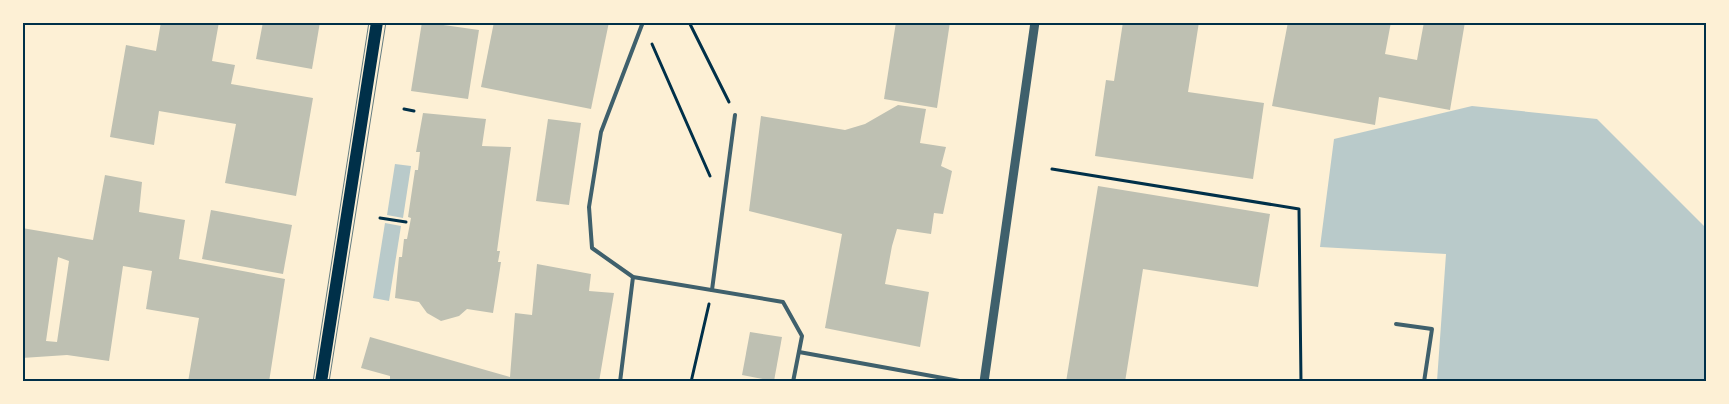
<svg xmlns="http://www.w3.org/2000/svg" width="1729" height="404" viewBox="0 0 1729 404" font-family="'PT Sans Narrow',sans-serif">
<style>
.green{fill:#b9caca}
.building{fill:#bec0b2;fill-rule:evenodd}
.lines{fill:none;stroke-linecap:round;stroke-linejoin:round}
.path{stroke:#003049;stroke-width:3}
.service{stroke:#3f606c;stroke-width:4}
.tertiary{stroke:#3f606c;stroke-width:9}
.primary{stroke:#003049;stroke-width:12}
.tram{stroke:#657d81;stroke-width:1}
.neatline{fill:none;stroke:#003049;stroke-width:2}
</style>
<rect width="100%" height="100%" fill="#fdf0d5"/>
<g class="green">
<polygon points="1472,106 1597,119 1706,228 1706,381 1437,381 1446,254 1320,247 1334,139"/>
<polygon points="395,164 411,166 403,218 387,215"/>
<polygon points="385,223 401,226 389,301 373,298"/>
</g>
<g class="building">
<polygon points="161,22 219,22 212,61 235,65 231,84 313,98 296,196 225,183 236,124 159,111 154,145 110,137 126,45 156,51"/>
<polygon points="263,22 320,22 312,69 256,59"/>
<polygon points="422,22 479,30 468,99 411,91"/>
<polygon points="494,22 609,22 591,109 481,87"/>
<polygon points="896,22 950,22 937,108 884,99"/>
<polygon points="1123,22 1199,22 1188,92 1264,103 1253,179 1095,156 1106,80 1114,81"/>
<polygon points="1288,22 1391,22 1385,54 1417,60 1424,22 1465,22 1450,110 1379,97 1375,125 1272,106"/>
<polygon points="898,105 926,109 920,143 946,147 941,166 952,171 943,214 934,213 931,234 897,229 892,246 885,284 929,292 920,347 825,328 842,234 749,211 761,116 845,130 865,124"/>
<polygon points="423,113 486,119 482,146 511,147 497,251 500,251 498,262 501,262 493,313 467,309 459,316 441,321 427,313 419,302 395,298 399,257 402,257 404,239 407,239 411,218 408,217 415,170 418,170 420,152 416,152"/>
<polygon points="548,119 581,123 569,205 536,201"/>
<path d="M105,175L142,182L139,212L185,220L179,259L285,279L269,382H188L199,318L146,309L152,271L123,266L109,361L67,355L22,358V228L93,240ZM58,257L69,261L57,342L46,341Z"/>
<polygon points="1098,186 1270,214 1258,287 1143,269 1125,382 1066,382"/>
<polygon points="211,210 292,225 283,274 202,259"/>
<polygon points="537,264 591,274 589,291 614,293 599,382 390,382 390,376 361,368 370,337 510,377 515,313 532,315"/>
<polygon points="750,332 782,337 774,381 742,375"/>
</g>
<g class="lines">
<g class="path">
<polyline points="689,22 729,102"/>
<polyline points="652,44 710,176"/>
<polyline points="404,109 414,111"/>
<polyline points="1052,169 1299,209 1301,382"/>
<polyline points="380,218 406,222"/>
<polyline points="691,382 709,304"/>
</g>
<g class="service">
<polyline points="643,22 601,132 589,207 592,248 633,277 783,302 802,336 793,382"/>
<polyline points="712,290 735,115"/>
<polyline points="1396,324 1432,329 1424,382"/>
<polyline points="799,352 965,382"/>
<polyline points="620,382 633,277"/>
<polyline points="1324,382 1326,382"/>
</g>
<polyline class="tertiary" points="984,382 1035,22"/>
<polyline class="primary" points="321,382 377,22"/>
<g class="tram">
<polyline points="313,382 369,22"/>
<polyline points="329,382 386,22"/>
</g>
</g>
<rect width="1729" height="404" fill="none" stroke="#fdf0d5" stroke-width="48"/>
<rect x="24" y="24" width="1681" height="356" class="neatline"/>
</svg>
